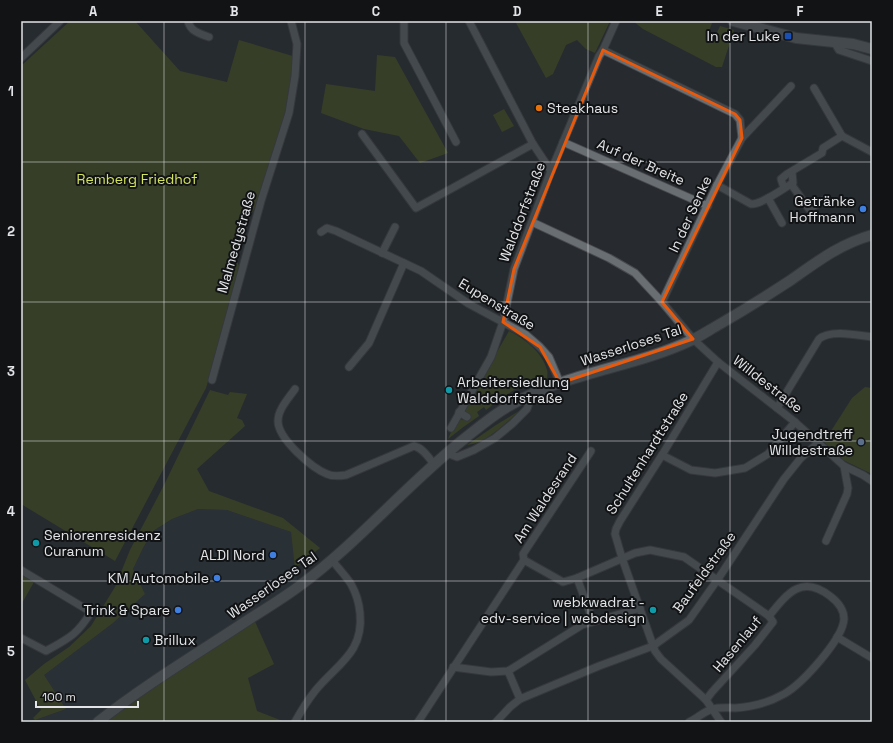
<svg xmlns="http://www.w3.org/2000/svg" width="893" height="743" viewBox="0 0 893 743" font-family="'Space Grotesk',sans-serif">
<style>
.built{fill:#2d363e}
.green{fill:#4d541d}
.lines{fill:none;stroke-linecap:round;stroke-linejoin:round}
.street-casing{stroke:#47494d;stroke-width:9}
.secondary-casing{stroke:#47494d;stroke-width:12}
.street{stroke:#696e73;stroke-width:7}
.secondary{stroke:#696e73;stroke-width:10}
.marked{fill:none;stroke:#e8590c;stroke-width:3;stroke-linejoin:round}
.grid{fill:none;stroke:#e2e4e7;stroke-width:1;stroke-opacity:0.55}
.transit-dot{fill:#1a4fb4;stroke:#111315;stroke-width:1.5}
.food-dot{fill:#e8710a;stroke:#111315;stroke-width:1.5}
.shop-dot{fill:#3f7fe0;stroke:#111315;stroke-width:1.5}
.culture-dot{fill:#0f9aa8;stroke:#111315;stroke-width:1.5}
.service-dot{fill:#5c6f8a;stroke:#111315;stroke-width:1.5}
.labels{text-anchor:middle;stroke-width:4;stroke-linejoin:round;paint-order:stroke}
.poi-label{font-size:14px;fill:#e2e4e7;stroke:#111315;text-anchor:end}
.street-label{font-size:14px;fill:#e2e4e7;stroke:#111315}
.park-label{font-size:14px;fill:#d3e35c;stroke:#111315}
.neatline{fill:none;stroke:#e2e4e7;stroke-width:1.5}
.grid-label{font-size:13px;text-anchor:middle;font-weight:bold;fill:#e2e4e7}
</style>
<rect width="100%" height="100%" fill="#272b2f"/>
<polygon class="built" points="198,509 227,510 291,532 298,587 98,722 29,722 66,709 43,675 113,623 145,594 133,569 143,548 153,531 172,519"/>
<g class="green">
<polygon points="70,21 135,21 180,71 227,82 239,40 296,57 289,113 260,201 243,225 234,255 241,270 206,388 115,561 21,504 21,66"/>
<polygon points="515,21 610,21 595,53 586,49 577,40 566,45 553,74 546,78"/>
<polygon points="633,21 708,21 712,23 708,34 715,37 720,26 734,30 722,67 716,67 643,29"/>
<polygon points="377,55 395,57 448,153 420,163 399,136 364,129 321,113 326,84 375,91"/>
<polygon points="504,109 514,126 502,132 493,115"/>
<path d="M509,331C524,338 543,353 547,370C548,373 547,377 547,380L514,390L503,397L486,410L484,407L477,412L479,416L462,428L448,439L457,419L467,420L465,408Z"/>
<polygon points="865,387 872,388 872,474 843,460 824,442 852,398"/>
<polygon points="210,390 228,395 230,392 247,394 237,418 242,420 245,426 197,469 209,491 283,518 320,548 295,568 291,532 227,510 198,509 172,519 153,531 143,548 133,569 145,594 113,623 44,675 66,709 35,720 33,718 41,710 25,680 44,664 69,647 91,626 115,587 130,550 165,483"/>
<path d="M519,411C506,423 485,444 467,445L496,425Z"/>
<polygon points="21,574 34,582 22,603 21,602"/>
<polygon points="253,617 274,664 248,678 257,711 285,722 98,722"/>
</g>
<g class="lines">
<g class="street-casing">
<g id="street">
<path d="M188,21C190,31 200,34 209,37"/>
<polyline points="404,21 404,43 456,142"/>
<polyline points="469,21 533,144 551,171"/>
<polyline points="834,42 839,50 872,61"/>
<polyline points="603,50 735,114 740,120 742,138 717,185 662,302"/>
<polyline points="21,58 60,21"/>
<polyline points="814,88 842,136"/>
<polyline points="362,134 416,208 533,144"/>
<polyline points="742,138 791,86"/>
<polyline points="563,142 708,206"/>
<polyline points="791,184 809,209 826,199"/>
<path d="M717,185L751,204C761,205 784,188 793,183L792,172"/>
<polyline points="784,188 781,179 787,174 822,153 823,148 842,136 872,152"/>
<polyline points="768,198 782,223"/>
<polyline points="532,222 609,258 635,273 662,302 693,339 718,362 795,422 844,466 863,475 872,481"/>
<polyline points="321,232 327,228 336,231 421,271 469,304 525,334 540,347 549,357 560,383"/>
<polyline points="382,253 395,227"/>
<polyline points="718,362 662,455 620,521 616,529 615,534 622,558 655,651 661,659 706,700 721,722"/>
<polyline points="349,367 369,343 404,263"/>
<polyline points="212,380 261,201 289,113 295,76 297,44 291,21"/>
<path d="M295,389C289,398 278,409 278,421C278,439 312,468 327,474C333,477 340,476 346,475L414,446C423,448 428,457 434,464"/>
<path d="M777,408L819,339C830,329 857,335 872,337"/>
<polyline points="459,412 467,417"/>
<polyline points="451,428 491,357 503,322 514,269 551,171 599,56 603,50 616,21"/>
<polyline points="447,453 457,457 474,450 495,438 512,424 527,409 532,394"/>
<polyline points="662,455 691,470 715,473 745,468 768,454 795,422"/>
<polyline points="826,541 847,494 848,488 844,466"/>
<polyline points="524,560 563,582 577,578 635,553 650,550 684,557 769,616"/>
<path d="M21,570L91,612C77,635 69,638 46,651L21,638"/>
<polyline points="577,578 593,621"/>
<polyline points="837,637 872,658"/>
<polyline points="453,667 491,672 508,671 582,625 640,608"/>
<polyline points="508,671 520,699"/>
<path d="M295,722C301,711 307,701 315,691C337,664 364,653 360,613C359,602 356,593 351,584C345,575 338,568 332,560"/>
<polyline points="418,722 524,560 523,554 591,451"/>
<polyline points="496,722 510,707 520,699 599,666 653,646 689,620 718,579 784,479 800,459 818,443"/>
<path d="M689,722C698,718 704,711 713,709C720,707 727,708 735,708C751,707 770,702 784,694C802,684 843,639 844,619C844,609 838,602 830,596C801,574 787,594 769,616L773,622L755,645L712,692L706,700"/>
</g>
</g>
<g class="secondary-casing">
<g id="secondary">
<polyline points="733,21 796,38 853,44 872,49"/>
<path d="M98,722C146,684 200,652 251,618C267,608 283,598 298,587C358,543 406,485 464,439C479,427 493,415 509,406C566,372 633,368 692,340C702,335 711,329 720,324C744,310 768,295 791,280C818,261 840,244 872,235"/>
</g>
</g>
<use href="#street" class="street"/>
<use href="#secondary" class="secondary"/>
</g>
<path d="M0 0H893V743H0ZM603,50L735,114L740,120L742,138L662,302L693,339L560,383L540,347L503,322L514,269Z" fill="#272b2f" fill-opacity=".55" fill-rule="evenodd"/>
<path class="marked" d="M603,50L735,114L740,120L742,138L662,302L693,339L560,383L540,347L503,322L514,269Z"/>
<path class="grid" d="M164,21V722M305,21V722M446,21V722M588,21V722M730,21V722M21,162H872M21,302H872M21,441H872M21,581H872"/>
<rect class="transit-dot" x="784" y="32" width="8" height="8" rx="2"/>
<circle class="food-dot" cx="539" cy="108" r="4"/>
<g class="shop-dot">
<circle cx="863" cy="209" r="4"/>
<circle cx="273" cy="555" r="4"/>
<circle cx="217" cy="578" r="4"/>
<circle cx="178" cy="610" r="4"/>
</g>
<g class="culture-dot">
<circle cx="449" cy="390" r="4"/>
<circle cx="36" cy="543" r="4"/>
<circle cx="653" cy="610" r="4"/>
<circle cx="146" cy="640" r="4"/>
</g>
<circle class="service-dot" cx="861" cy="442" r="4"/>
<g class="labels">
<g class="poi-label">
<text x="780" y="41">In der Luke</text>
<text x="547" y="113" text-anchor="start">Steakhaus</text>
<text x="855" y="206">Getränke<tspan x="855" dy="16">Hoffmann</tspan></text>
<text x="457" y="387" text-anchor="start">Arbeitersiedlung<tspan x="457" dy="16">Walddorfstraße</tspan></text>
<text x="853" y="439">Jugendtreff<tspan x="853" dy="16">Willdestraße</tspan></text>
<text x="44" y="540" text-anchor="start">Seniorenresidenz<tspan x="44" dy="16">Curanum</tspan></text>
<text x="265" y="560">ALDI Nord</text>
<text x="209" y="583">KM Automobile</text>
<text x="645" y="607">webkwadrat -<tspan x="645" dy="16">edv-service | webdesign</tspan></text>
<text x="170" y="615">Trink &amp; Spare</text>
<text x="154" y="645" text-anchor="start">Brillux</text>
</g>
<g class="street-label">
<text transform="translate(641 162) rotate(24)" y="5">Auf der Breite</text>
<text transform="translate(522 212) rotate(-69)" y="5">Walddorfstraße</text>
<text transform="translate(690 214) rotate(-65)" y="5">In der Senke</text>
<text transform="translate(236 242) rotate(-74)" y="5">Malmedystraße</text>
<text transform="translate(497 304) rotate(31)" y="5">Eupenstraße</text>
<text transform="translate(631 345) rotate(-18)" y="5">Wasserloses Tal</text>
<text transform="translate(768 384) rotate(38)" y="5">Willdestraße</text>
<text transform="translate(647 453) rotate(-58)" y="5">Schultenhardtstraße</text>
<text transform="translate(545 498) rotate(-57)" y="5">Am Waldesrand</text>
<text transform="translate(704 572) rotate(-54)" y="5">Baufeldstraße</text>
<text transform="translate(272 585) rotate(-35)" y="5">Wasserloses Tal</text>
<text transform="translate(737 644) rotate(-50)" y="5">Hasenlauf</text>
</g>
<g class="park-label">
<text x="137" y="184">Remberg Friedhof</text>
</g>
</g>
<rect width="893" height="743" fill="none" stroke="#111315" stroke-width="44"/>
<path d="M36 701v6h102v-6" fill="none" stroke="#e2e4e7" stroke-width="2"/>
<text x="42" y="701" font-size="12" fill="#e2e4e7" stroke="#111315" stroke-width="3" paint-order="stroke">100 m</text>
<rect x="22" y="22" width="849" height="699" class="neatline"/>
<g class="grid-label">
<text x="93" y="16">A</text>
<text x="234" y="16">B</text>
<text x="376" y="16">C</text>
<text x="517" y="16">D</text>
<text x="659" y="16">E</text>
<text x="800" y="16">F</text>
<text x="11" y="96">1</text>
<text x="11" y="236">2</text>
<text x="11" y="376">3</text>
<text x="11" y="516">4</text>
<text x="11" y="656">5</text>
</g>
</svg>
